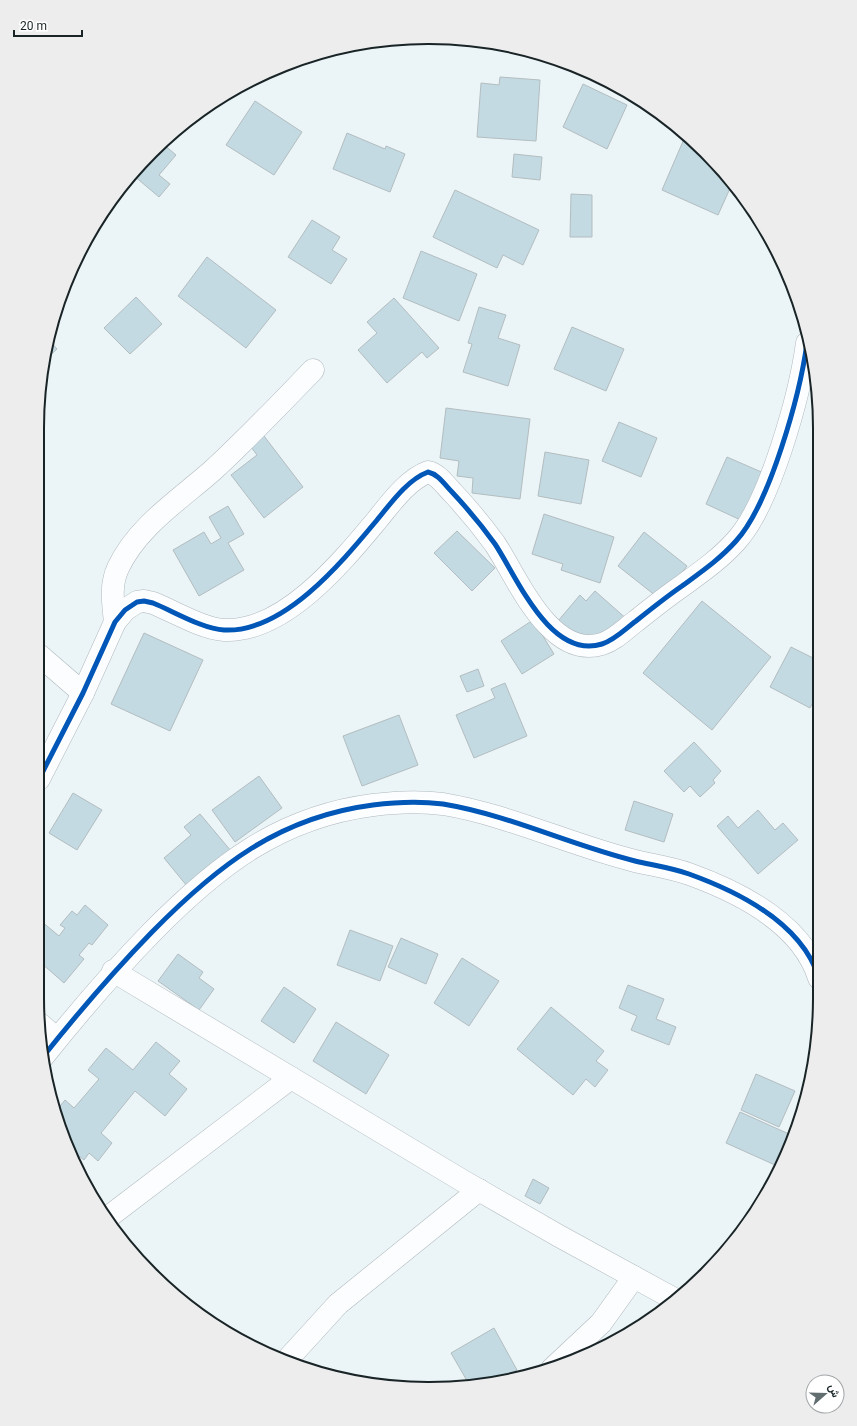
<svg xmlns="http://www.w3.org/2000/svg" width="857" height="1426" viewBox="0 0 857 1426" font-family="Roboto,Vazirmatn,sans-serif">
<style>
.building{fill:#c3dae2;stroke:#b3bdc0}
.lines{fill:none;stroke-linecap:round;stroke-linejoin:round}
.street-casing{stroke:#b0b9bd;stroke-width:23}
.street{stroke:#fcfdfe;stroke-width:22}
.cycleway-casing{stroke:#fff;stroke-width:8}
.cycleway{stroke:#0057b8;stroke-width:5}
.rim{fill:none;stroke:#192427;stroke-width:2}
</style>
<rect width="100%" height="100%" fill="#ebf4f7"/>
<g class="building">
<polygon points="500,77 540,80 536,141 477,137 481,83 499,85"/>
<polygon points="583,84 627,105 607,149 563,127"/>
<polygon points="255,101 302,132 274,175 226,145"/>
<polygon points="347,133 385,149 386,146 405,154 390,192 333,169"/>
<polygon points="684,139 691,142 723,170 732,184 718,215 662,190"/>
<polygon points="162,143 176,155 159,175 170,184 159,197 133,175 152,152"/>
<polygon points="514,154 542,157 540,180 512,177"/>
<polygon points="455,190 539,230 523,265 503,255 497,268 433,237"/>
<polygon points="571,194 592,195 592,237 570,237"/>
<polygon points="312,220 340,237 332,250 347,259 331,284 288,257"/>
<polygon points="421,251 477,274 459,321 403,298"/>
<polygon points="207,257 276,310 246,348 178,296"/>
<polygon points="136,297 162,324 130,354 104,328"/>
<polygon points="394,298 439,348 427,358 422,352 387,383 358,350 377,333 367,322"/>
<polygon points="479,307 506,315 498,338 520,345 508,386 463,372 472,344 468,343"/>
<polygon points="572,327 624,349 606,391 554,369"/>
<polygon points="50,341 57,349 47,358"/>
<polygon points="446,408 530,419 520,499 472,493 473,478 457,476 459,461 440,458"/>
<polygon points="619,422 657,438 641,477 602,461"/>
<polygon points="264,436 303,487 264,518 231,475 257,455 251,447"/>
<polygon points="545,452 589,460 581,504 538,496"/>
<polygon points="727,457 766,474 745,522 706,504"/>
<polygon points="228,506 244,534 228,543 244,570 199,596 173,550 204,532 211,544 221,538 209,517"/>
<polygon points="544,514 614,537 600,583 561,570 563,564 532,554"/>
<polygon points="457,531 495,568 472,591 434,553"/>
<polygon points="644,532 687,566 661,600 618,566"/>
<polygon points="595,591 629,621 597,657 558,621 580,595 586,601"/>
<polygon points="702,601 771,657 712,730 643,673"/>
<polygon points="533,620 554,654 522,674 501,641"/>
<polygon points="144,633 203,660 170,731 111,704"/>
<polygon points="791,647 819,661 819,691 810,708 770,687"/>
<polygon points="478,669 484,686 467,692 460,676"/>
<polygon points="505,683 527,736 474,758 456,715 495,698 491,689"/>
<polygon points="399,715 418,765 362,786 343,736"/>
<polygon points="694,742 721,771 713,780 715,783 700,797 690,786 684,792 664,771"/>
<polygon points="259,776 282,808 235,842 212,810"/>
<polygon points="73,793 102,810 77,850 49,833"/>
<polygon points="634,801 673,814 664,842 625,830"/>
<polygon points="758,810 775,830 783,823 798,840 758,874 717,826 728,816 738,828"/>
<polygon points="200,814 231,851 187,886 164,858 191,835 184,827"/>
<polygon points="85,905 108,925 92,945 89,943 79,955 84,959 64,983 40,962 40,923 41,921 59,936 65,928 60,925 72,911 77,915"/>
<polygon points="350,930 393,946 380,981 337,965"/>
<polygon points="401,938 438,954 426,984 388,967"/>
<polygon points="178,954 203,972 199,978 214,989 199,1010 158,981"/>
<polygon points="462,958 499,981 469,1026 434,1003"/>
<polygon points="628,985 664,999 656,1019 676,1027 669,1045 631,1030 637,1016 619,1008"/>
<polygon points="284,987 316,1009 294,1043 261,1021"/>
<polygon points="551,1007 604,1051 596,1061 608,1070 595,1087 586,1079 573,1095 517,1049"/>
<polygon points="336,1022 389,1055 366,1094 313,1061"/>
<polygon points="156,1042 180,1061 169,1074 187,1089 165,1116 135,1091 101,1133 112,1143 98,1161 89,1153 84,1160 74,1152 71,1156 55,1112 65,1100 74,1108 99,1079 88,1070 106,1048 133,1070"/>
<polygon points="756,1074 795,1091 779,1127 741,1110"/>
<polygon points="740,1112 789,1134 775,1165 726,1143"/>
<polygon points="533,1179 549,1188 540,1204 525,1196"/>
<polygon points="494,1328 517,1370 496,1382 470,1386 451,1353"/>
</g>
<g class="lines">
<g class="street-casing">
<g id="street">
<path d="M115,622C113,603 110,585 118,568C137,527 179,500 212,471C247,439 280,404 313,370"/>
<polyline points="39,655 83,693"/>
<path d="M39,779L83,693L115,622L125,610L137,602L144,601L153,603C173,611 203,629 224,630C284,633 342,562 377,520C391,503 407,480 428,472C438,474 445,485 452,492C467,508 482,526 495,544C517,577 550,660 602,644C615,640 625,629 636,621C651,609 666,597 682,586C701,572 720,559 736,541C770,504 800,394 807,343"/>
<polyline points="113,971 463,1181 559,1236 676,1300"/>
<polyline points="40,1024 57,1039"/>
<path d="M42,1058C77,1014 113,972 152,932C217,866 279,817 373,805C396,802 420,801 443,804C509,815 570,845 635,861C652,865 672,868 689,874C739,892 802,924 819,978"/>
<polyline points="107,1218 291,1078"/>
<polyline points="286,1361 338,1304 479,1190"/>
<polyline points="552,1369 601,1323 634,1277"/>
</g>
</g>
<use href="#street" class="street"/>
<g class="cycleway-casing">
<g id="cycleway">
<path d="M39,779L83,693L115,622L125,610L137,602L144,601L153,603C173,611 203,629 224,630C284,633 342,562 377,520C391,503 407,480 428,472C438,474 445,485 452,492C467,508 482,526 495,544C517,577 550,660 602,644C615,640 625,629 636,621C651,609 666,597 682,586C701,572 720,559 736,541C770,504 800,394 807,343"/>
<path d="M42,1058C77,1014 113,972 152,932C217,866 279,817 373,805C396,802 420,801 443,804C509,815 570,845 635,861C652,865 672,868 689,874C739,892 802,924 819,978"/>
</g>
</g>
<use href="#cycleway" class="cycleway"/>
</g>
<path d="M0 0H857V1426H0ZM428 44H429A384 384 0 0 1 813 428V998A384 384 0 0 1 429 1382H428A384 384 0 0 1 44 998V428A384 384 0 0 1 428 44Z" fill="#ededee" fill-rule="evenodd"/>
<path class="rim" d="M428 44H429A384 384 0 0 1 813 428V998A384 384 0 0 1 429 1382H428A384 384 0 0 1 44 998V428A384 384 0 0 1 428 44Z"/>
<g transform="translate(825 1394) rotate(70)"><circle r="19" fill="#ffffff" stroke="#a3a7a9"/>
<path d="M0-3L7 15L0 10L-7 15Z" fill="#626d70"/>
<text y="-6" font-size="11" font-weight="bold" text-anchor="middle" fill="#192427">ش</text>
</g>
<path d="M14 30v6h68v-6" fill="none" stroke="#192427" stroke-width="2"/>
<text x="20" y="30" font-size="12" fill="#192427" stroke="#ffffff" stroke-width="3" paint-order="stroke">20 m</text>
</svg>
